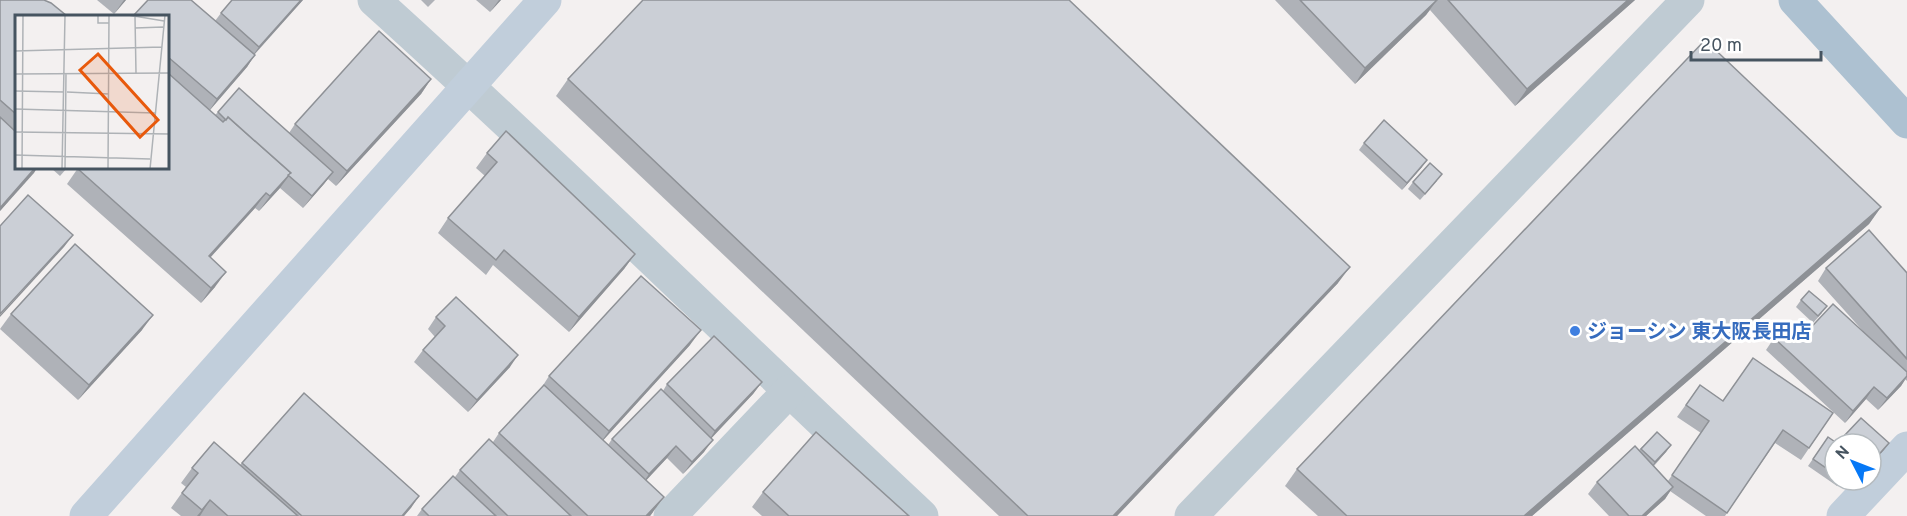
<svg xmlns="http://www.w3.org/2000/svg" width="1907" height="516" viewBox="0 0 1907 516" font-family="Overpass,'Noto Sans JP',sans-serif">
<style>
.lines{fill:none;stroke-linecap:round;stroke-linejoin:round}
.street{stroke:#bfcbd3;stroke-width:33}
.secondary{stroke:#c1cedb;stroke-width:33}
.primary{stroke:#adc1d1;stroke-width:33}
.wall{fill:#afb2b8}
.shaded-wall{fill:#8e9196}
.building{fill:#cbcfd6;stroke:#8e9196;stroke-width:1.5}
.shop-dot{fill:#3f7fe0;stroke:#fff;stroke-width:2}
.labels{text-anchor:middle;stroke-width:6;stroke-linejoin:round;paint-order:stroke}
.shop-label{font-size:20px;font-weight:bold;fill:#366cbe;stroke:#fff;text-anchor:start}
.inset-road{fill:none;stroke:#aeb2b6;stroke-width:1.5}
.view{fill:#e8590c;fill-opacity:0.15;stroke:#e8590c;stroke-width:3}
.inset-edge{fill:none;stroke:#465460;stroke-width:3}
</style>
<rect width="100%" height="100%" fill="#f3f0f0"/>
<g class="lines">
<g class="street">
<path d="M374,0C560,168 739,345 922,516"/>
<polyline points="670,516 789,391"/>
<polyline points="1191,516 1688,0"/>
</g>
<g class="secondary">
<polyline points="86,516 545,0"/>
<polyline points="1843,516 1907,448"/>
</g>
<polyline class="primary" points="1795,0 1907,122"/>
</g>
<g class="wall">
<polygon points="0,0 16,16 16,168 37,168 0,211"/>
<polygon points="97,0 126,0 114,14"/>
<polygon points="303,0 255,54 247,67 210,110 215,115 218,112 289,133 295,124 431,79 421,94 336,186 328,179 303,208 280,188 259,211 255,208 210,258 215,287 201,303 67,184 78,168 168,168 168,16 215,21 221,13"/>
<polygon points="421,0 435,0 428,7"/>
<polygon points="476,0 501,0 490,12"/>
<polygon points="1275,0 1635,0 1515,106 1430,10 1426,15 1355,84"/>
<polygon points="568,79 1338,283 1117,516 999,516 556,96"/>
<polygon points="1364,143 1422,167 1402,190 1359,150"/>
<polygon points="487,153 635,254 624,269 569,332 493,265 486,275 438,233 448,218 485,176 476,168"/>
<polygon points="51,168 67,168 60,176"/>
<polygon points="1437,181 1420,200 1408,189 1413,182"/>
<polygon points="1881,207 1869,224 1532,516 1318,516 1285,486 1297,469"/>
<polygon points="1826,268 1907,273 1907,381 1905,379 1901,386 1878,410 1866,399 1845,423 1766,350 1774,338 1800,339 1863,331 1818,281"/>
<polygon points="1801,300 1822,313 1813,323 1796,307"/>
<polygon points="11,314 142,330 78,400 0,329"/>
<polygon points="436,317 510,367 468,412 414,362 423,350 435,337 428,329"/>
<polygon points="690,345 603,440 608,445 612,439 663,391 667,384 762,382 753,394 711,438 704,452 683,474 667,458 646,480 653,512 650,516 417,516 422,509 455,477 460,470 493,442 499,433 540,390 549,376"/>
<polygon points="1700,385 1723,401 1833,413 1801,460 1775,443 1725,516 1706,516 1670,491 1665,499 1646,516 1609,516 1588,494 1597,482 1639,450 1657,432 1671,445 1666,452 1654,466 1668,481 1701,433 1677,417"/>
<polygon points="304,393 419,496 404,516 181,516 171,508 186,487 181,483 192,468 240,465"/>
<polygon points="1861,418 1889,443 1871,464 1871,444 1843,444 1840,442 1845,435"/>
<polygon points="1828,437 1835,444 1835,480 1841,480 1837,486 1808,466"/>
<polygon points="763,492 909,516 762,516 752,507"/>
</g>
<g class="shaded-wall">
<polygon points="124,0 126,0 114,14"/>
<polygon points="301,0 303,0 250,59 259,47"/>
<polygon points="499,0 501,0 490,12"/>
<polygon points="1437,0 1426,15 1355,84 1365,68"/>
<polygon points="1628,0 1635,0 1515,106 1527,89"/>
<polygon points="255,55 247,67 209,111 217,99"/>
<polygon points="431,79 421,94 336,186 347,171"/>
<polygon points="1427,160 1422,167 1402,190 1407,183"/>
<polygon points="35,168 37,168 34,173 0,211 0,208"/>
<polygon points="333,172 324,184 303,208 312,196"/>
<polygon points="291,173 280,188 259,211 270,196"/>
<polygon points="266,193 255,208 198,271 209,256"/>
<polygon points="1881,207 1869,224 1532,516 1524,516"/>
<polygon points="73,235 64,247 0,317 0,315"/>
<polygon points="635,254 624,269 569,332 579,317"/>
<polygon points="1350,267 1338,283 1117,516 1113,516"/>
<polygon points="226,272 215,287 201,303 211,288"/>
<polygon points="153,315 142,330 78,400 89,385"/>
<polygon points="701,330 690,345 598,446 609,431"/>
<polygon points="518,355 510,367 468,412 477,400"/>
<polygon points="1907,377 1901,386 1878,410 1887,398"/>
<polygon points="762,382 753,394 707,443 715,431"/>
<polygon points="1874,387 1866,399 1845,423 1853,411"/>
<polygon points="713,440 704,452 683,474 692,462"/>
<polygon points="1889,443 1884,450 1871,464 1874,460"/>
<polygon points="1671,445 1666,452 1650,469 1655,462"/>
<polygon points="676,446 667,458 641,486 649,474"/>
<polygon points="1673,487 1665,499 1646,516 1642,516"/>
<polygon points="419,496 411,508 404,516 402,516"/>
<polygon points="664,497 653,512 650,516 646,516"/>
<polygon points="210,500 200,516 197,516 202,510"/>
</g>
<g class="building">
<polygon points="0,0 44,0 51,3 67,16 16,16 16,114 0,100"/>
<polygon points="148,0 191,0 255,55 217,99 168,57 168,16 133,16"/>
<polygon points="232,0 301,0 259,47 221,13"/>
<polygon points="643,0 1069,0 1350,267 1113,516 1028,516 568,79"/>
<polygon points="1300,0 1437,0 1365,68"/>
<polygon points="1448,0 1628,0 1527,89"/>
<polygon points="379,31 431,79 347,171 295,124"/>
<polygon points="1705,40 1881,207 1524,516 1347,516 1297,469"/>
<polygon points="168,73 223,122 228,117 291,173 270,196 266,193 209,256 226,272 211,288 78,169 78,168 168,168"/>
<polygon points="239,88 333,172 312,196 288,175 291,173 228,117 226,120 218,112"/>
<polygon points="0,117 16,132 16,168 35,168 0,208"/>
<polygon points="1384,120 1427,160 1407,183 1364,143"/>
<polygon points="506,131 635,254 579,317 504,250 496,260 448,218 497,162 487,153"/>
<polygon points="1430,163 1442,174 1425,194 1413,182"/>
<polygon points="28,195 73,235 0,314 0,226"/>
<polygon points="1869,230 1907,273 1907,359 1826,268"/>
<polygon points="75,244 153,315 89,385 11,314"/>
<polygon points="641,276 701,330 609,431 549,376"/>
<polygon points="1809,291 1827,306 1818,316 1801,300"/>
<polygon points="456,297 518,355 477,400 423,350 445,326 436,317"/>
<polygon points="1833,304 1907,372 1907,376 1887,398 1874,387 1853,411 1774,338 1786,326 1800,339"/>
<polygon points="714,336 762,382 715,431 667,384"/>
<polygon points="1753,358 1833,413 1809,448 1783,430 1727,513 1672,475 1709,421 1686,405 1700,385 1723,401"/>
<polygon points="544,385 664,497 646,516 588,516 499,433"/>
<polygon points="661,389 713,440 692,462 676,446 649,474 612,439"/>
<polygon points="304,393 419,496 402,516 302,516 242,463"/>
<polygon points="1861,418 1889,443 1874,460 1871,457 1871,444 1856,444 1845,435"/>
<polygon points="816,432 909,516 789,516 763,492"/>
<polygon points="1657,432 1671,445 1655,462 1641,449"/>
<polygon points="1828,437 1838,444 1835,444 1835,474 1813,459"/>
<polygon points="489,439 571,516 508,516 460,470"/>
<polygon points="214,442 298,516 228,516 210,500 202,510 182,493 198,473 192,468"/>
<polygon points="1635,446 1673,487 1642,516 1629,516 1597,482"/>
<polygon points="453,476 496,516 429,516 422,509"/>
</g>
<circle class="shop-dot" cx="1575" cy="331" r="6"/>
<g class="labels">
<g class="shop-label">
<text x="1587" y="338">ジョーシン 東大阪長田店</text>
</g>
</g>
<g transform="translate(15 15)">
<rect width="154" height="154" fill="#f3f0f0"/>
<path class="inset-road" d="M83,0V8H94M113,0L149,6M120,2L121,58M120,13L148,12M0,36L147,32M0,59L155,58M0,76L49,77M52,77L94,79M0,94L140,98M0,117L155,119M0,140L135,144M7,154L8,0M47,154L50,0M50,154L51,58M93,154L94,0M135,154L150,0"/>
<path class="view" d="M83,39L143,105L125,122L65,55Z"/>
<rect width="154" height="154" class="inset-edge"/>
</g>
<g transform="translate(1853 462) rotate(312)"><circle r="28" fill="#ffffff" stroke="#b5bbbf" stroke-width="1.5"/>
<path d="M0-4.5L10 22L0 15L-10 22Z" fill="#0678f6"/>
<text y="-9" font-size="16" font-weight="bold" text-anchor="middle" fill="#465460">N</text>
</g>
<path d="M1691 51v9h130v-9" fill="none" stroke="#465460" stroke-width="3"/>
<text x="1700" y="51" font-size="18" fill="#465460" stroke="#ffffff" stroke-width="4.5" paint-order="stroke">20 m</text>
</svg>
